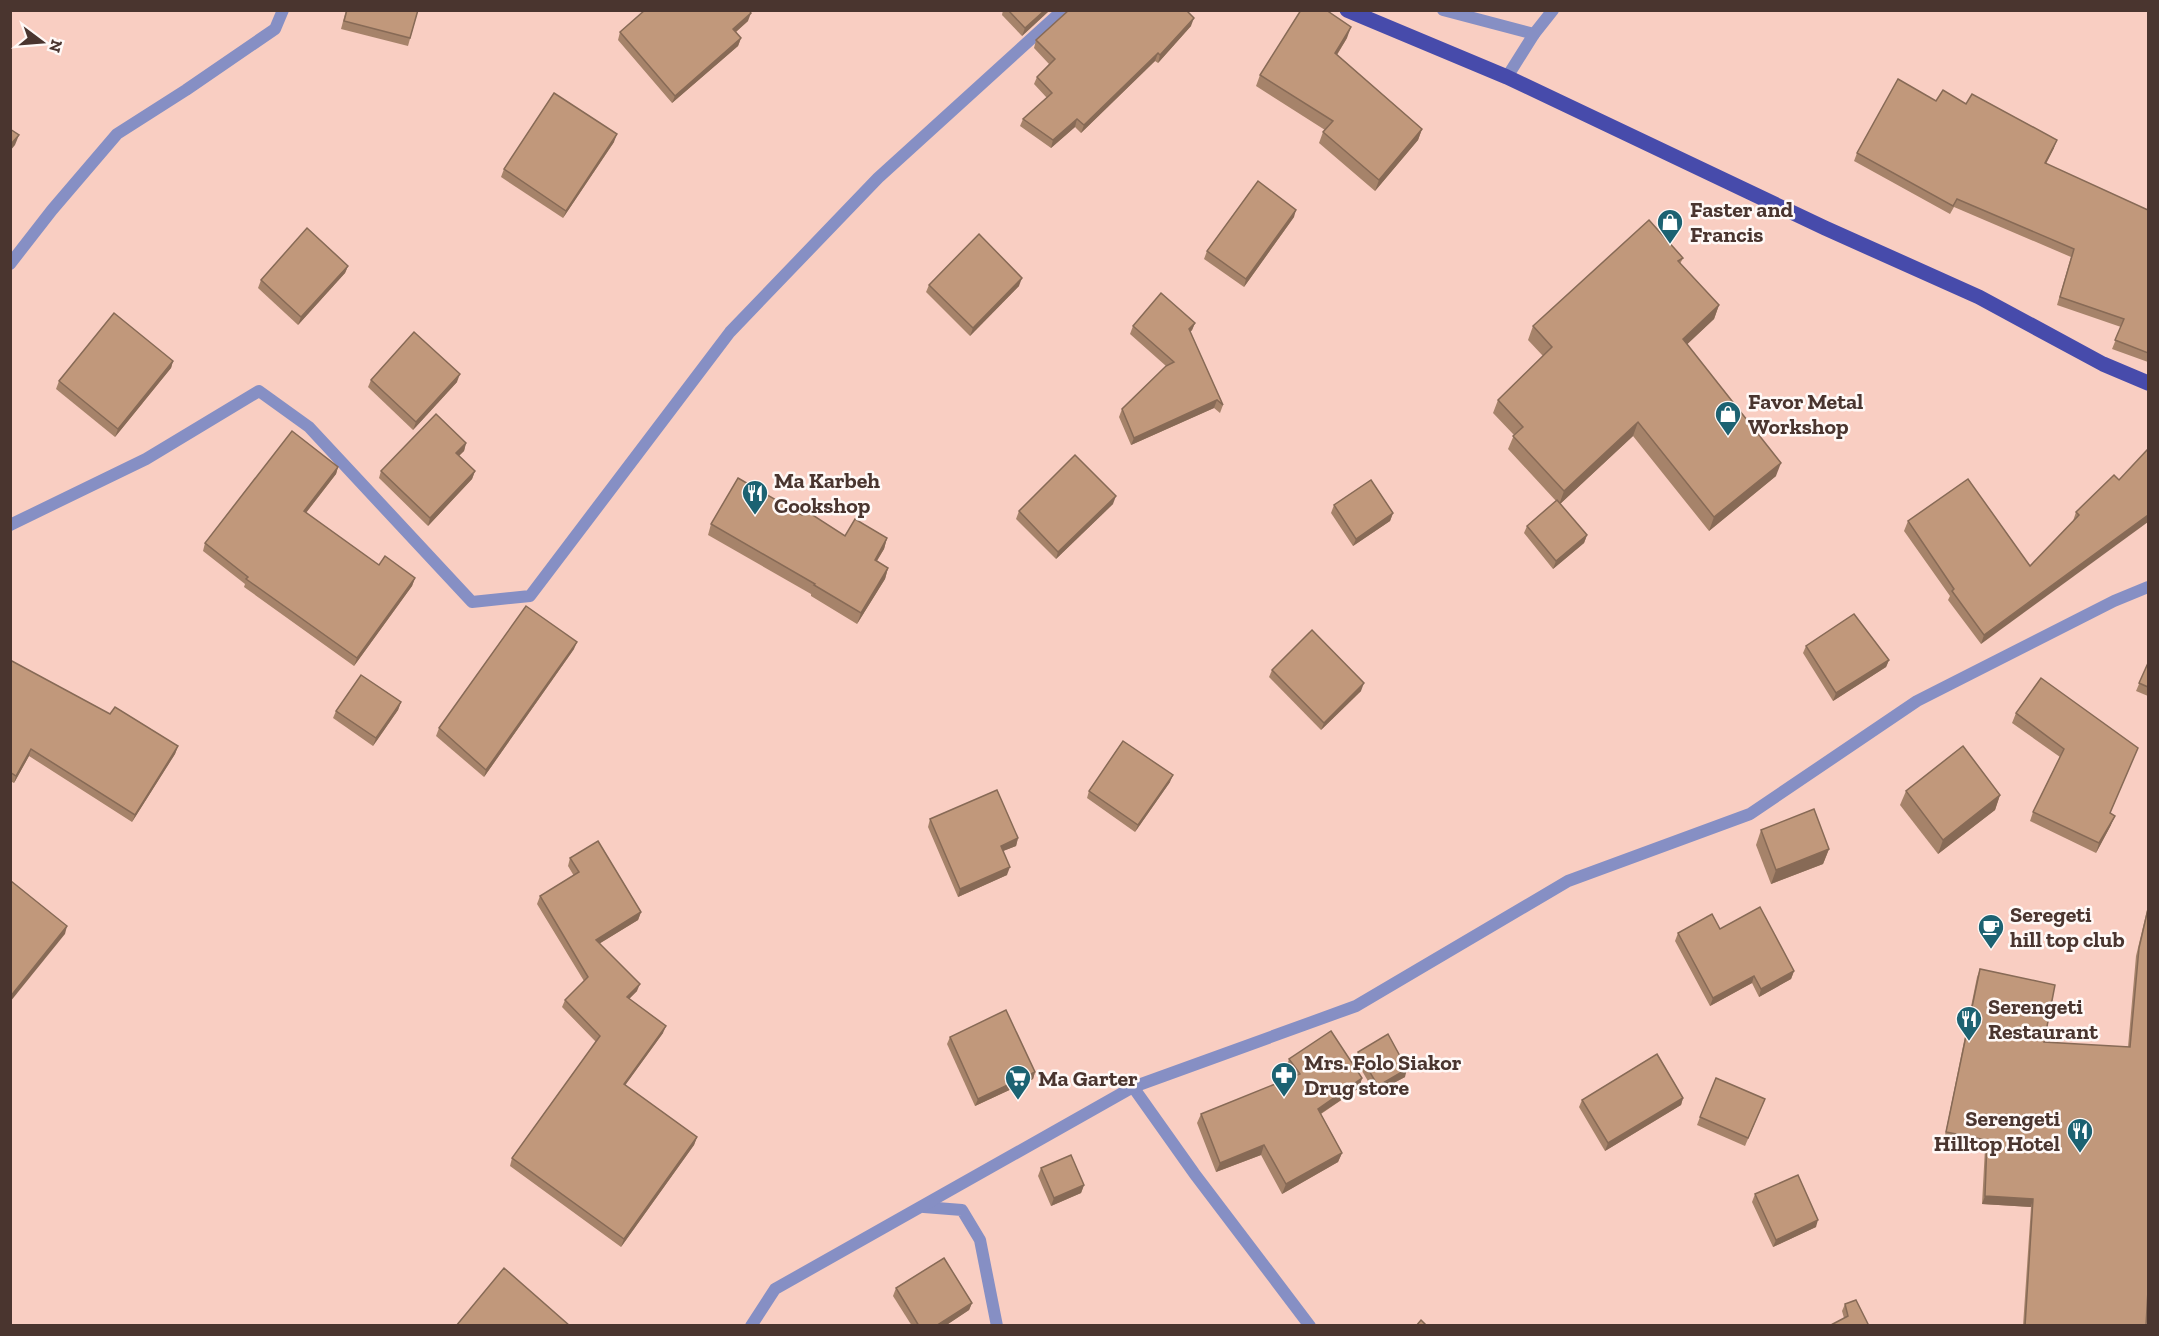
<svg xmlns="http://www.w3.org/2000/svg" width="2159" height="1336" viewBox="0 0 2159 1336" font-family="'Zilla Slab',serif">
<style>
.lines{fill:none;stroke-linecap:round;stroke-linejoin:round}
.minor{stroke:#868fc4;stroke-width:12}
.primary{stroke:#474bab;stroke-width:15}
.wall{fill:#a6836a}
.shaded-wall{fill:#876a56}
.building{fill:#c1987b;stroke:#876a56;stroke-width:1.5}
.labels{text-anchor:middle;stroke-width:5;stroke-linejoin:round;paint-order:stroke}
.poi-label{font-size:22px;font-weight:bold;fill:#4a352f;stroke:#fff9f7;text-anchor:start}
</style>
<rect width="100%" height="100%" fill="#f9cec2"/>
<g class="lines">
<g class="minor">
<polyline points="1443,10 1534,34"/>
<polyline points="1507,77 1534,34 1553,10"/>
<polyline points="10,264 52,210 117,134 186,90 275,29 283,10"/>
<polyline points="10,525 146,459 259,391 309,427 472,602 530,596 730,332 878,178 1063,10"/>
<polyline points="1133,1087 1194,1173 1310,1326"/>
<polyline points="924,1207 962,1210 980,1240 997,1326"/>
<polyline points="751,1326 775,1289 1133,1087 1356,1006 1568,881 1750,814 1917,701 2114,601 2148,587"/>
</g>
<polyline class="primary" points="1347,10 1507,77 1825,228 1979,297 2103,364 2148,383"/>
</g>
<g class="wall">
<polygon points="346,10 418,10 408,46 341,29"/>
<polygon points="1003,10 1050,10 1022,36 1002,15"/>
<polygon points="748,21 736,32 741,38 738,46 672,103 618,40 620,32"/>
<polygon points="1191,26 1158,63 1155,61 1081,133 1075,127 1051,148 1020,126 1023,119 1047,98 1034,84 1037,77 1049,64 1034,48 1036,40"/>
<polygon points="1347,38 1337,55 1422,129 1418,140 1375,191 1319,143 1323,132 1325,130 1256,86 1260,75"/>
<polygon points="1936,101 1966,104 2054,148 2046,164 2148,210 2148,362 2112,349 2121,327 2057,305 2071,257 1954,207 1950,214 1854,161 1857,153"/>
<polygon points="614,142 563,218 501,177 504,169"/>
<polygon points="1294,217 1244,287 1204,259 1207,251"/>
<polygon points="1683,258 1680,264 1719,305 1714,319 1687,344 1776,476 1709,531 1633,436 1560,504 1587,535 1584,543 1553,569 1524,533 1527,526 1556,501 1508,449 1514,435 1493,413 1498,400 1543,356 1528,340 1533,326"/>
<polygon points="348,266 345,273 298,325 258,288 261,280"/>
<polygon points="929,285 1019,286 970,336 926,292"/>
<polygon points="1195,323 1192,330 1190,332 1223,405 1220,413 1214,408 1131,445 1119,417 1122,409 1166,366 1130,334 1133,326"/>
<polygon points="173,361 171,368 115,437 56,389 59,381"/>
<polygon points="371,380 457,382 413,430 368,387"/>
<polygon points="466,443 464,451 459,456 475,471 472,479 428,526 379,478 381,471"/>
<polygon points="338,467 336,474 306,513 379,565 415,578 412,586 354,666 244,587 245,584 203,551 205,543"/>
<polygon points="2114,475 1981,644 1948,600 1950,596 1904,531 1908,521 2030,566 2073,521 2076,512"/>
<polygon points="1113,504 1056,559 1016,519 1019,511"/>
<polygon points="1334,505 1393,513 1390,521 1353,546 1331,513"/>
<polygon points="802,515 845,536 887,538 884,549 877,561 888,568 885,579 857,624 811,596 811,594 708,535 711,524"/>
<polygon points="1806,646 1889,660 1886,667 1833,701 1803,653"/>
<polygon points="574,649 484,777 436,736 439,728"/>
<polygon points="10,660 110,714 178,746 175,754 132,822 29,756 14,783 10,781"/>
<polygon points="2148,663 2148,696 2136,691"/>
<polygon points="1272,670 1361,691 1321,730 1269,677"/>
<polygon points="401,702 398,710 373,746 333,718 336,711"/>
<polygon points="2016,713 2134,757 2110,813 2111,825 2096,853 2030,821 2033,812 2060,757 2012,723"/>
<polygon points="1170,782 1135,832 1087,798 1089,791"/>
<polygon points="1906,791 2000,795 1995,810 1938,854 1900,805"/>
<polygon points="930,819 1018,838 1016,846 1003,851 1007,875 958,897 928,827"/>
<polygon points="1761,830 1829,849 1823,864 1771,884 1756,845"/>
<polygon points="570,858 641,912 638,920 600,943 637,991 629,999 663,1033 625,1085 697,1137 694,1145 621,1247 510,1166 512,1158 596,1042 562,1007 565,1000 584,981 537,904 540,896 574,876 568,866"/>
<polygon points="2148,906 2148,1290 2146,1326 2023,1326 2031,1207 1982,1204 1985,1148 1944,1140 1977,977 1980,969 2044,1042 2128,1047 2136,956"/>
<polygon points="1678,933 1794,971 1791,979 1759,997 1752,983 1710,1006 1675,941"/>
<polygon points="950,1037 1035,1072 1033,1079 975,1106 947,1044"/>
<polygon points="1358,1052 1405,1077 1375,1093 1355,1059"/>
<polygon points="1289,1059 1362,1078 1359,1088 1321,1114 1342,1153 1338,1162 1282,1194 1261,1155 1216,1172 1197,1123 1201,1114 1292,1078 1286,1069"/>
<polygon points="1683,1098 1681,1105 1605,1151 1579,1107 1582,1100"/>
<polygon points="1765,1099 1745,1146 1697,1125 1700,1117"/>
<polygon points="1041,1168 1084,1185 1081,1193 1051,1206 1038,1176"/>
<polygon points="1755,1194 1816,1227 1773,1247 1752,1202"/>
<polygon points="896,1288 972,1303 969,1310 945,1326 912,1326 893,1296"/>
<polygon points="1845,1304 1869,1326 1844,1318 1842,1311"/>
</g>
<g class="shaded-wall">
<polygon points="1045,10 1050,10 1022,36 1025,28"/>
<polygon points="751,13 748,21 730,37 733,29"/>
<polygon points="1194,18 1191,26 1158,63 1160,55"/>
<polygon points="1351,27 1347,38 1331,64 1335,53"/>
<polygon points="741,38 738,46 672,103 675,96"/>
<polygon points="1158,53 1155,61 1081,133 1084,125"/>
<polygon points="1077,119 1075,127 1051,148 1053,140"/>
<polygon points="1422,129 1418,140 1375,191 1379,180"/>
<polygon points="617,134 614,142 563,218 566,211"/>
<polygon points="19,135 15,145 10,151 10,145"/>
<polygon points="2057,140 2054,148 2042,171 2045,163"/>
<polygon points="1296,210 1294,217 1244,287 1246,279"/>
<polygon points="348,266 345,273 298,325 301,317"/>
<polygon points="1022,278 1019,286 970,336 973,328"/>
<polygon points="1719,305 1714,319 1678,353 1683,339"/>
<polygon points="1195,323 1192,330 1186,337 1189,329"/>
<polygon points="173,361 171,368 115,437 118,429"/>
<polygon points="460,374 457,382 413,430 416,422"/>
<polygon points="1217,400 1214,408 1131,445 1134,438"/>
<polygon points="1638,422 1633,436 1559,505 1564,491"/>
<polygon points="466,443 464,451 453,461 456,453"/>
<polygon points="1781,463 1776,476 1709,531 1714,517"/>
<polygon points="338,467 336,474 301,519 304,511"/>
<polygon points="475,471 472,479 428,526 430,518"/>
<polygon points="1116,496 1113,504 1056,559 1058,552"/>
<polygon points="1393,513 1390,521 1353,546 1356,539"/>
<polygon points="2148,515 2148,522 1981,644 1984,635"/>
<polygon points="1587,535 1584,543 1553,569 1556,561"/>
<polygon points="887,538 884,549 871,570 875,560"/>
<polygon points="888,568 885,579 857,624 861,613"/>
<polygon points="415,578 412,586 354,666 357,658"/>
<polygon points="577,642 574,649 484,777 486,770"/>
<polygon points="1889,660 1886,667 1833,701 1836,693"/>
<polygon points="1364,683 1361,691 1321,730 1324,723"/>
<polygon points="401,702 398,710 373,746 376,738"/>
<polygon points="178,746 175,754 132,822 135,815"/>
<polygon points="31,749 29,756 14,783 16,776"/>
<polygon points="1173,775 1170,782 1135,832 1138,825"/>
<polygon points="2000,795 1995,810 1938,854 1943,840"/>
<polygon points="2115,816 2111,825 2096,853 2099,843"/>
<polygon points="1018,838 1016,846 998,853 1001,846"/>
<polygon points="1829,849 1823,864 1771,884 1776,870"/>
<polygon points="1010,867 1007,875 958,897 960,889"/>
<polygon points="641,912 638,920 594,947 596,940"/>
<polygon points="67,926 65,934 10,1002 10,997"/>
<polygon points="1794,971 1791,979 1759,997 1761,989"/>
<polygon points="1754,976 1752,983 1710,1006 1713,998"/>
<polygon points="640,984 637,991 624,1004 627,997"/>
<polygon points="666,1026 663,1033 621,1091 624,1084"/>
<polygon points="1407,1069 1405,1077 1375,1093 1378,1086"/>
<polygon points="1035,1072 1033,1079 975,1106 978,1099"/>
<polygon points="1362,1078 1359,1088 1314,1118 1318,1109"/>
<polygon points="1683,1098 1681,1105 1605,1151 1608,1143"/>
<polygon points="697,1137 694,1145 621,1247 624,1239"/>
<polygon points="1264,1145 1261,1155 1216,1172 1220,1163"/>
<polygon points="1342,1153 1338,1162 1282,1194 1286,1184"/>
<polygon points="1084,1185 1081,1193 1051,1206 1054,1198"/>
<polygon points="1985,1196 2033,1199 2031,1207 1982,1204"/>
<polygon points="1818,1220 1816,1227 1773,1247 1776,1240"/>
<polygon points="972,1303 969,1310 945,1326 936,1326"/>
</g>
<g class="building">
<polygon points="347,10 418,10 410,38 344,21"/>
<polygon points="645,10 749,10 751,13 733,29 741,38 675,96 620,32"/>
<polygon points="1008,10 1045,10 1025,28"/>
<polygon points="1069,10 1186,10 1194,18 1160,55 1158,53 1084,125 1077,119 1053,140 1023,119 1052,93 1037,77 1055,59 1036,40"/>
<polygon points="1301,10 1326,10 1351,27 1335,53 1422,129 1379,180 1323,132 1333,121 1260,75"/>
<polygon points="1898,79 1936,101 1943,90 1966,104 1972,94 2057,140 2045,163 2148,210 2148,353 2115,340 2124,319 2060,297 2074,249 1957,199 1953,206 1857,153"/>
<polygon points="554,93 617,134 566,211 504,169"/>
<polygon points="10,129 19,135 10,145"/>
<polygon points="1258,181 1296,210 1246,279 1207,251"/>
<polygon points="1649,220 1683,258 1678,261 1719,305 1683,339 1781,463 1714,517 1638,422 1564,491 1513,436 1523,427 1498,400 1552,347 1533,326"/>
<polygon points="307,228 348,266 301,317 261,280"/>
<polygon points="979,234 1022,278 973,328 929,285"/>
<polygon points="1161,293 1195,323 1189,329 1223,405 1217,400 1134,438 1122,409 1166,366 1174,362 1133,326"/>
<polygon points="114,313 173,361 118,429 59,381"/>
<polygon points="414,332 460,374 416,422 371,380"/>
<polygon points="436,414 466,443 456,453 475,471 430,518 381,471"/>
<polygon points="292,431 338,467 304,511 379,565 385,556 415,578 357,658 246,579 248,577 205,543"/>
<polygon points="2148,449 2148,515 1984,635 1952,591 1954,589 1908,521 1968,479 2030,566 2079,515 2076,512 2114,475 2119,480"/>
<polygon points="1075,455 1116,496 1058,552 1019,511"/>
<polygon points="738,478 802,515 805,510 845,536 855,519 887,538 875,560 888,568 861,613 814,585 815,584 711,524"/>
<polygon points="1371,480 1393,513 1356,539 1334,505"/>
<polygon points="1557,500 1587,535 1556,561 1527,526"/>
<polygon points="526,606 577,642 486,770 439,728"/>
<polygon points="1854,614 1889,660 1836,693 1806,646"/>
<polygon points="1312,630 1364,683 1324,723 1272,670"/>
<polygon points="10,660 110,714 115,707 178,746 135,815 31,749 16,776 10,772"/>
<polygon points="2148,663 2148,687 2139,683"/>
<polygon points="361,675 401,702 376,738 336,711"/>
<polygon points="2041,678 2138,748 2110,813 2115,816 2099,843 2033,812 2064,749 2016,713"/>
<polygon points="1123,741 1173,775 1138,825 1089,791"/>
<polygon points="1963,746 2000,795 1943,840 1906,791"/>
<polygon points="997,790 1018,838 1001,846 1010,867 960,889 930,819"/>
<polygon points="1814,809 1829,849 1776,870 1761,830"/>
<polygon points="598,841 641,912 596,940 640,984 627,997 666,1026 624,1084 697,1137 624,1239 512,1158 600,1036 565,1000 588,977 540,896 579,872 570,858"/>
<polygon points="11,881 67,926 10,997 10,881"/>
<polygon points="1760,907 1794,971 1761,989 1754,976 1713,998 1678,933 1712,914 1720,929"/>
<polygon points="2148,909 2148,1290 2146,1326 2025,1326 2033,1199 1985,1196 1987,1140 1946,1132 1980,969 2055,985 2044,1042 2130,1047 2139,948"/>
<polygon points="1006,1010 1035,1072 978,1099 950,1037"/>
<polygon points="1331,1031 1362,1078 1318,1109 1342,1153 1286,1184 1264,1145 1220,1163 1201,1114 1300,1074 1289,1059"/>
<polygon points="1388,1034 1407,1069 1378,1086 1358,1052"/>
<polygon points="1657,1054 1683,1098 1608,1143 1582,1100"/>
<polygon points="1716,1078 1765,1099 1748,1138 1700,1117"/>
<polygon points="1071,1155 1084,1185 1054,1198 1041,1168"/>
<polygon points="1798,1175 1818,1220 1776,1240 1755,1194"/>
<polygon points="944,1258 972,1303 936,1326 919,1326 896,1288"/>
<polygon points="504,1268 570,1326 456,1326"/>
<polygon points="1856,1300 1869,1326 1829,1326 1848,1316 1845,1304"/>
<polygon points="1421,1320 1427,1326 1416,1326"/>
</g>
<defs>
<g id="shop-pin" transform="scale(1.35)"><path d="M0 17L-7.5 6A9.5 9.5 0 1 1 7.5 6Z" fill="#1c6272" stroke="#fff9f7"/><path d="M-5-2.5h2.3a2.7 3.5 0 0 1 5.4 0H5L5.5 6h-11ZM-1.5-2.5h3a1.5 2.3 0 0 0-3 0Z" fill="#fff"/></g>
<g id="restaurant-pin" transform="scale(1.35)"><path d="M0 17L-7.5 6A9.5 9.5 0 1 1 7.5 6Z" fill="#1c6272" stroke="#fff9f7"/><path d="M-5-6h1v4h1v-4h1v4h1v-4h1v5L-1.5 .5V6h-2V.5L-5-1ZM5-6V6H3V1.5H1.5Q1.5-4 5-6Z" fill="#fff"/></g>
<g id="cafe-pin" transform="scale(1.35)"><path d="M0 17L-7.5 6A9.5 9.5 0 1 1 7.5 6Z" fill="#1c6272" stroke="#fff9f7"/><path d="M-5.5-4.5H6V0H3Q3 3.5 0 3.5H-2.5Q-5.5 3.5-5.5 0ZM3-3.2v2h1.7v-2ZM-6 4.5H4V6H-6Z" fill="#fff"/></g>
<g id="pharmacy-pin" transform="scale(1.35)"><path d="M0 17L-7.5 6A9.5 9.5 0 1 1 7.5 6Z" fill="#1c6272" stroke="#fff9f7"/><path d="M-2-6h4v4h4v4h-4v4h-4v-4h-4v-4h4Z" fill="#fff"/></g>
<g id="supermarket-pin" transform="scale(1.35)"><path d="M0 17L-7.5 6A9.5 9.5 0 1 1 7.5 6Z" fill="#1c6272" stroke="#fff9f7"/><path d="M-6-5.5h2.5l.6 2H6L4.5 2H-2.5L-4.4-4H-6ZM-1.5 3.2a1.3 1.3 0 1 0 .1 0ZM3 3.2a1.3 1.3 0 1 0 .1 0Z" fill="#fff"/></g>
</defs>
<g fill-rule="evenodd">
<use href="#shop-pin" x="1670" y="222"/>
<use href="#shop-pin" x="1728" y="414"/>
<use href="#restaurant-pin" x="755" y="493"/>
<use href="#cafe-pin" x="1991" y="927"/>
<use href="#restaurant-pin" x="1969" y="1019"/>
<use href="#pharmacy-pin" x="1284" y="1075"/>
<use href="#supermarket-pin" x="1018" y="1078"/>
<use href="#restaurant-pin" x="2080" y="1131"/>
</g>
<g class="labels">
<g class="poi-label">
<text x="1690" y="217">Faster and<tspan x="1690" dy="25">Francis</tspan></text>
<text x="1748" y="409">Favor Metal<tspan x="1748" dy="25">Workshop</tspan></text>
<text x="774" y="488">Ma Karbeh<tspan x="774" dy="25">Cookshop</tspan></text>
<text x="2010" y="922">Seregeti<tspan x="2010" dy="25">hill top club</tspan></text>
<text x="1988" y="1014">Serengeti<tspan x="1988" dy="25">Restaurant</tspan></text>
<text x="1304" y="1070">Mrs. Folo Siakor<tspan x="1304" dy="25">Drug store</tspan></text>
<text x="1038" y="1086">Ma Garter</text>
<text x="2060" y="1126" text-anchor="end">Serengeti<tspan x="2060" dy="25">Hilltop Hotel</tspan></text>
</g>
</g>
<rect width="2159" height="1336" fill="none" stroke="#4a352f" stroke-width="24"/>
<g transform="translate(42 42) rotate(106)" stroke="#fff9f7" stroke-width="4.5" paint-order="stroke">
<path d="M0-4.5L10 22L0 15L-10 22Z" fill="#4a352f"/>
<text y="-9" font-size="16" font-weight="bold" text-anchor="middle" fill="#4a352f">N</text>
</g>
</svg>
